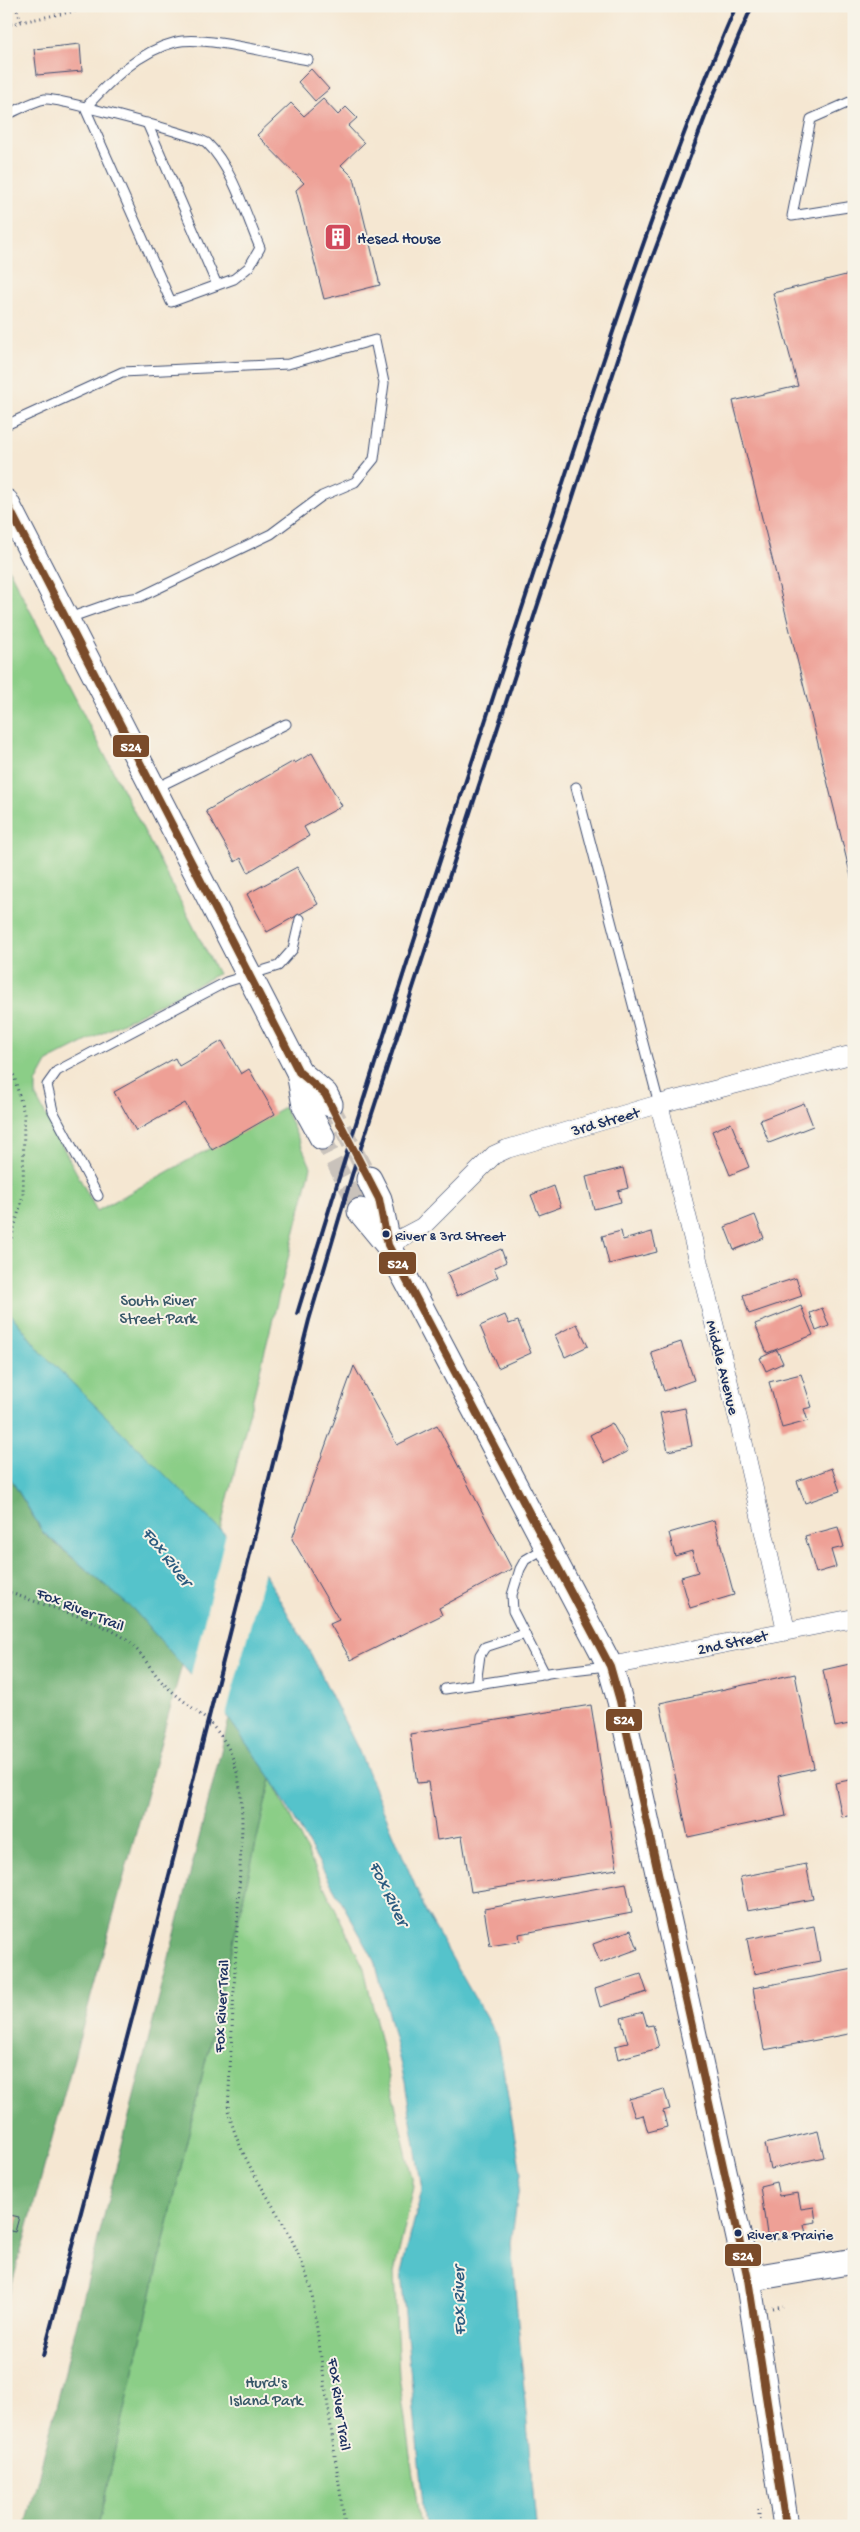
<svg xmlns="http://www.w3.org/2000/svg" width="860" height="2532" viewBox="0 0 860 2532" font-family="'Gochi Hand',sans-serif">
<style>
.green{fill:#8bce87;stroke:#537e72}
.forest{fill:#70b174;stroke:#467069}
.water{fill:#55c3cb;stroke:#387994}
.pier{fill:#f5e7d2}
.building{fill:#eea096}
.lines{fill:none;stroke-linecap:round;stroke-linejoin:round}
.street-tunnel{stroke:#c9c2bb;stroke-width:18;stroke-dasharray:18 9;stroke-linecap:butt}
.lane-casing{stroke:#3c4b6f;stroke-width:11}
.street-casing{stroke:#3c4b6f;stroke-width:19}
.secondary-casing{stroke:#3c4b6f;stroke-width:27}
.path{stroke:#3c4b6f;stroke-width:3;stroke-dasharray:1 4;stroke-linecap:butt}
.lane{stroke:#fff;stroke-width:9}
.street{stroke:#fff;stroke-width:18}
.secondary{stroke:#fff;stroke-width:25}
.rail{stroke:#1b2f5e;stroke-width:4}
.bus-1-casing{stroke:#f7f3e8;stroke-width:11}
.bus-1{stroke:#7a4b2a;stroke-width:8}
.bus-dot{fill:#1b2f5e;stroke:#f7f3e8;stroke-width:2}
.labels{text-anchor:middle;stroke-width:4;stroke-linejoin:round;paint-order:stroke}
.bus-label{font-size:15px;fill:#1b2f5e;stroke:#f7f3e8;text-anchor:start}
.poi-label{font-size:16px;fill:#1b2f5e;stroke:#f7f3e8;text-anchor:start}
.street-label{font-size:16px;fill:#1b2f5e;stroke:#f7f3e8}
.park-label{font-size:16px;fill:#375768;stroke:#f7f3e8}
.water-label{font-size:18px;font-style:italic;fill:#2c5b7f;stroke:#f7f3e8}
.line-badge{stroke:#f7f3e8;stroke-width:2}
.badge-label{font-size:14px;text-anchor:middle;font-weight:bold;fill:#fff}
</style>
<rect width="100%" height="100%" fill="#f7f3e8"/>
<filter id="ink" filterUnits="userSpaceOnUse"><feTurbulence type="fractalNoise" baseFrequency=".02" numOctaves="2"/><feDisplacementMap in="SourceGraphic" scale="10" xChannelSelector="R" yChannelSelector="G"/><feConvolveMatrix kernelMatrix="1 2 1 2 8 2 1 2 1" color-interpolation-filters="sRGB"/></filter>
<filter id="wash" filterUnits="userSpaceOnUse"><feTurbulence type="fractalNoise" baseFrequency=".0096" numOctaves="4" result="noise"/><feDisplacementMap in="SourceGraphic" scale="20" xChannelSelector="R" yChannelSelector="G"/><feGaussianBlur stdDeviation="1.12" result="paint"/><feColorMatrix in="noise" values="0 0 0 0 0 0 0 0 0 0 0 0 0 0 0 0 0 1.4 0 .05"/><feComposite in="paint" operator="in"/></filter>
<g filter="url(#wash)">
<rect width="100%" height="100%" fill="#f5e7d2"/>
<g class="green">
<polygon points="6,564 218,974 48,1061 36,1083 36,1097 97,1211 284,1107 311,1167 220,1530 41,1352 6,1308"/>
<polygon points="271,1778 364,1968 414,2187 394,2273 399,2376 420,2526 98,2526"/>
</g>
<g class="forest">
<polygon points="6,1471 43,1533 134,1610 182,1665 6,2306"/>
<polygon points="229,1719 271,1778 98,2526 26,2526"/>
</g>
<polygon class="water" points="6,1308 41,1352 265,1574 311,1654 358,1749 427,1914 498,2039 521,2173 511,2243 536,2526 425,2526 401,2272 422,2190 405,2082 375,1961 271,1778 229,1719 134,1610 43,1532 6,1471"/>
<polygon class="pier" points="226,1533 265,1571 225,1719 190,1678"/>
<g id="blocks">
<g class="building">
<polygon points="80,44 82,71 37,75 34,49"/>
<polygon points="311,69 329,89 315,101 298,82"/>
<polygon points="323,99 338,115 346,107 357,118 348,126 364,143 341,165 354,178 380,285 324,299 296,190 304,183 257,135 291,103 304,116"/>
<polygon points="854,273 854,885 853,885 733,401 798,386 773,293"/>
<polygon points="312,753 342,806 304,827 309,836 248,872 241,858 235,862 206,811 294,761 295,763"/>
<polygon points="297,867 318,904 267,932 247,894"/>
<polygon points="222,1041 241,1074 249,1069 275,1114 212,1150 185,1103 136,1131 114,1092 175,1058 179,1066"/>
<polygon points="804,1103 813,1126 769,1143 760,1120"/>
<polygon points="731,1123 749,1167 730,1175 712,1131"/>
<polygon points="623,1168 628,1188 618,1191 621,1202 594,1209 586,1177"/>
<polygon points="554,1186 561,1207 539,1215 531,1195"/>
<polygon points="755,1215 764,1238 734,1250 725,1227"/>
<polygon points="621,1231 623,1240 652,1232 657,1252 609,1264 602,1236"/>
<polygon points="501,1249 506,1262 494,1268 498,1277 457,1296 447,1273"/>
<polygon points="796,1278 802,1296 749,1314 743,1295"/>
<polygon points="801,1306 813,1335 767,1353 755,1324"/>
<polygon points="822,1308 829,1326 816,1331 810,1313"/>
<polygon points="505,1315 509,1324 518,1321 531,1353 498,1368 480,1326"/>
<polygon points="577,1324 588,1346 565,1357 555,1335"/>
<polygon points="681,1342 694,1380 664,1391 651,1352"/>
<polygon points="777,1350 783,1363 766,1371 760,1358"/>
<polygon points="354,1366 397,1445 437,1425 512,1569 439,1608 442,1615 351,1660 330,1624 339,1620 292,1539"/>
<polygon points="801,1374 812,1407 804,1409 808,1421 782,1428 769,1382"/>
<polygon points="685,1408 692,1446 668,1451 660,1413"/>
<polygon points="612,1423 628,1451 605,1463 590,1435"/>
<polygon points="832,1468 840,1491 805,1503 797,1481"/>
<polygon points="714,1520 734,1595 690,1608 681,1577 698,1572 692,1551 675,1556 669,1533"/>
<polygon points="838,1527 844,1547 831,1550 836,1567 816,1573 805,1536"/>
<polygon points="854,1663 854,1723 835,1727 823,1670"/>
<polygon points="795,1674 814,1768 778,1776 786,1816 688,1837 660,1703"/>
<polygon points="591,1705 617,1869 471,1892 462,1836 437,1840 428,1782 417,1783 410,1734"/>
<polygon points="854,1779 854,1815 842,1817 835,1783"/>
<polygon points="806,1864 813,1899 747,1911 740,1877"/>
<polygon points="626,1883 632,1913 519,1934 520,1941 490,1946 484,1909"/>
<polygon points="814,1926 820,1961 754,1974 747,1939"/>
<polygon points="631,1930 638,1949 600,1963 593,1944"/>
<polygon points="854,1969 854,2033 764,2050 753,1988"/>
<polygon points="641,1974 647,1992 600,2007 595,1989"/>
<polygon points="643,2012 647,2026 653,2025 659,2048 618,2059 615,2046 628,2043 621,2018"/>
<polygon points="664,2089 670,2109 663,2111 667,2127 648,2132 643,2115 635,2117 629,2099"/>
<polygon points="818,2131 824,2157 770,2169 765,2144"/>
<polygon points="854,2161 854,2183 853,2183 849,2162"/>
<polygon points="776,2182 779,2196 798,2193 801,2209 814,2207 816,2222 804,2224 806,2234 768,2241 760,2186"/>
<polygon points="10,2215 19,2217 15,2232 6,2230"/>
</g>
</g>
</g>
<g filter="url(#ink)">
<use href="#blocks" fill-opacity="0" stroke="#3c4b6f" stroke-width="1"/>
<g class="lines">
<g class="street-tunnel">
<polyline points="330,1104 369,1179"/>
<polyline points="322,1137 360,1211"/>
</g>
<g class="lane-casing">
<g id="lane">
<polyline points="854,100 811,119 792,216 854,206"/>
<path d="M6,115C18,110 33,101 45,99C56,98 200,136 207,143C232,167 246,215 260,248L249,267L234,279L171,302L85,108C110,81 139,51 176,42C204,35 277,55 308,60"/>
<polyline points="147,123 217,285"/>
<polyline points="6,425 122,372 288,364 375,340 384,383 374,459 355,482 322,496 271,534 140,597 120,600 69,618"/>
<polyline points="576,787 659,1104"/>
<polyline points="154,789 286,724"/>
<polyline points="98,1196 53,1111 47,1085 57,1071 226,982 278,966 293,949 300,919"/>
<polyline points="545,1674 513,1611 512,1595 520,1569 525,1560 547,1547"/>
<polyline points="476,1684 480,1655 485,1647 525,1634"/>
<polyline points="445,1689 555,1672 607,1666"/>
</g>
</g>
<g class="street-casing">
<g id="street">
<polyline points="659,1104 739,1423 786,1630"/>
<polyline points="388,1245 422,1227 494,1155 507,1149 659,1104 854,1054"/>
<polyline points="610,1666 854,1618"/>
</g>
</g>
<g class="secondary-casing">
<g id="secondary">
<polyline points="6,502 299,1072 305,1106 322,1137"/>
<polyline points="299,1072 325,1094 330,1104"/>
<polyline points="369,1179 379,1199 388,1243"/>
<polyline points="360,1211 388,1245 610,1666 620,1701 748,2279 786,2526"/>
<polyline points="748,2279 854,2261"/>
</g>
</g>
<g class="path">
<polyline points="15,6 22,22"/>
<polyline points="6,25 100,6"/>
<polyline points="6,1062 14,1076 24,1114 23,1196 6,1257"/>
<path d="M6,1591C41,1605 94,1618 123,1637C140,1649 149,1668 163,1683C180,1700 202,1713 217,1731C240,1759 242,1794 242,1828L228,2110C242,2167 274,2200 297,2251C302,2262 306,2275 311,2287L345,2526"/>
<polyline points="773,2308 783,2306"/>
<polyline points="759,2509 759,2526"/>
</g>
<use href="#lane" class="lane"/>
<use href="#street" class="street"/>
<use href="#secondary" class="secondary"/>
<g class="rail">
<path d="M297,1314C371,1071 450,829 529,587C593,392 654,195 736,6"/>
<polyline points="43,2356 153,1939 309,1320 352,1175 643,282 711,101 752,6"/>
</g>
<g class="bus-1-casing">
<polyline id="bus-1" points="6,502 299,1072 325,1094 379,1199 388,1245 610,1666 620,1701 748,2279 786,2526"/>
</g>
<use href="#bus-1" class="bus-1"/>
</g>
</g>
<defs>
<g id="building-square" transform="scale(1.4375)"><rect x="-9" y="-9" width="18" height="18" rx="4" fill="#d1495b" stroke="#f7f3e8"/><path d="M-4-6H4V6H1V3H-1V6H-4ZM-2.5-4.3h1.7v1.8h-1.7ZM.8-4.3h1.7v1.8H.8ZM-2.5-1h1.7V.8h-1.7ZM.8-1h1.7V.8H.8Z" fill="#fff"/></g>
</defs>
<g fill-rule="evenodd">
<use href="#building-square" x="338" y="237"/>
</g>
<g class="bus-dot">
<circle cx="386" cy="1234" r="4.5"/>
<circle cx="738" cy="2233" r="4.5"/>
</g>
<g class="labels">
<g class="bus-label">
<text x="395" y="1240">River &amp; 3rd Street</text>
<text x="747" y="2239">River &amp; Prairie</text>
</g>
<g class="poi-label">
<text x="357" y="243">Hesed House</text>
</g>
<g class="street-label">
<text transform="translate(605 1120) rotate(-16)" y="6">3rd Street</text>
<text transform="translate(724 1367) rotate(76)" y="6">Middle Avenue</text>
<text transform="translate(81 1608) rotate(22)" y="6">Fox River Trail</text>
<text transform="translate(732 1641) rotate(-12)" y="6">2nd Street</text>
<text transform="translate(220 2006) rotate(-87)" y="6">Fox River Trail</text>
<text transform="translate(341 2404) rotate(82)" y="6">Fox River Trail</text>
</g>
<g class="park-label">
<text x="158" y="1305">South River<tspan x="158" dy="18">Street Park</tspan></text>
<text x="266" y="2387">Hurd's<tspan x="266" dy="18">Island Park</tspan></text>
</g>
<g class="water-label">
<text transform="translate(168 1556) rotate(52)" y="6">Fox River</text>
<text transform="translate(390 1893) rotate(64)" y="6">Fox River</text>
<text transform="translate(458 2301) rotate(-91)" y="6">Fox River</text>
</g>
</g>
<g class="line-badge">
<rect x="112" y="734" width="38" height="24" rx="5" fill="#7a4b2a"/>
<rect x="378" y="1251" width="39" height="24" rx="5" fill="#7a4b2a"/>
<rect x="605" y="1708" width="38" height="24" rx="5" fill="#7a4b2a"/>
<rect x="724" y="2243" width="38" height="24" rx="5" fill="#7a4b2a"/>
</g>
<g class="badge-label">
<text x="131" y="751">524</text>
<text x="398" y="1268">524</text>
<text x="624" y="1724">524</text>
<text x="743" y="2260">524</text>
</g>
<rect width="860" height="2532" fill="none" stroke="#f7f3e8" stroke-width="25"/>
</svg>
